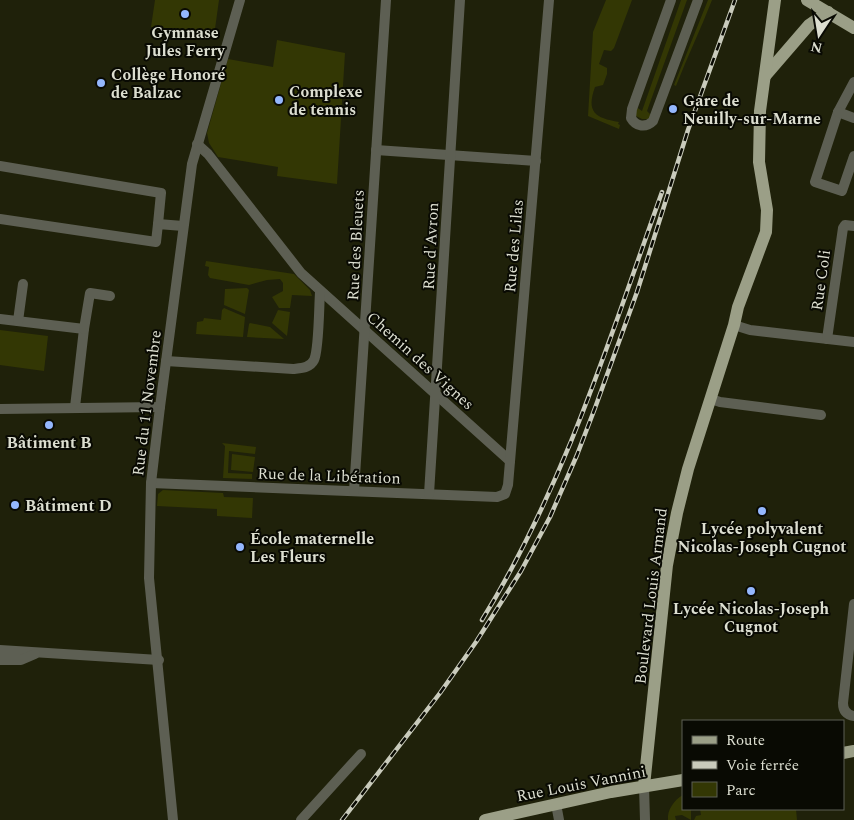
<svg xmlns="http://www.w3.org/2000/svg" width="854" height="820" viewBox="0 0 854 820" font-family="Spectral,serif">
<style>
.green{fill:#333704}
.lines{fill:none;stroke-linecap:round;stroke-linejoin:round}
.minor{stroke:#5d5f53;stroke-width:10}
.major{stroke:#9b9f87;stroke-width:12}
.rail-casing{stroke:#c9cbbc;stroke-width:4.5}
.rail{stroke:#090a03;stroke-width:2.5;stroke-dasharray:8;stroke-linecap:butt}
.poi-dot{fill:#94b7fd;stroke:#090a03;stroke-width:2}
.labels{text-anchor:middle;stroke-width:4;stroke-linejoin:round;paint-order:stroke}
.poi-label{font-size:16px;font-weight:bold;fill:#dcded0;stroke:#090a03;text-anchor:start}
.street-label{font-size:16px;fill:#dcded0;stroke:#090a03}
</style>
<rect width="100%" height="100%" fill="#1f210a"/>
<g class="green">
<polygon points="155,0 219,0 214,36 151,27"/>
<path d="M606,0H632L614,48L611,51L604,50L599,64L607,68V74L603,85L595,87C586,112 595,118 619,122L618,124L620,125L619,129L588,116L593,32Z"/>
<polygon points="681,0 687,0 647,111 652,116 648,119 642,119 636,116 635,106 642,111"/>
<path d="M708,0H712C701,29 687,57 676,86L674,85Z"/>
<polygon points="277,40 345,53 337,184 277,176 278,167 218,157 209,143 207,133 228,59 273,67"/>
<polygon points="206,261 294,274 310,290 312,296 292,295 290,308 279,308 272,297 283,291 283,283 280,279 267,280 249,285 210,278 208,275 209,267 205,266"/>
<polygon points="247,288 249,290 245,314 224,305 225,289"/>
<polygon points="224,308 245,317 243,337 196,334 197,322 203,321 204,318 221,320 222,310"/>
<polygon points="278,310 290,312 287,336 272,323"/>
<polygon points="250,323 270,327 284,339 247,337 249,324"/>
<polygon points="0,330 48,336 44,371 0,365"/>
<polygon points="222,443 256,447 255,454 229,451 228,473 252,474 252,479 223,478 225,446"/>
<polygon points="232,454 255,457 253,472 231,470"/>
<polygon points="163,490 223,493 224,497 253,498 252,518 217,516 217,509 157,506 158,494"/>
<path d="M683,795V809H691V820L682,815L675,816L676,820H668C667,810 674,800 683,795Z"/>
<polygon points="700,809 796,809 797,820 694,820 696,816 701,815"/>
</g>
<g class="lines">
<g class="minor">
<path d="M671,0L632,109L631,118C636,127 646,128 653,121L698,0"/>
<polyline points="854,82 838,112 815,182 842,191 854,156"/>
<polyline points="838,112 854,118"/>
<polyline points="197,144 208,154 301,273 510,461"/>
<polyline points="376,150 536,161"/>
<polyline points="0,166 161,193 158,224"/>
<polyline points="0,219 156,242 158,224 183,226"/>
<polyline points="0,319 84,329 75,407"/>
<polyline points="18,321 23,284"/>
<polyline points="734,325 750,330 854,342"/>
<polyline points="84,329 90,293 110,296"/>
<polyline points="827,339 843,228 845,225 854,226"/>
<path d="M166,361L293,369C301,368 310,368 314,360C319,350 319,306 320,292"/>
<polyline points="711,399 720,402 821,415"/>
<polyline points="0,409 160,407"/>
<polyline points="151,483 497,497 505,494 508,485 549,0"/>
<polyline points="354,491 386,0"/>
<polyline points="429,494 460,0"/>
<path d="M854,604L843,703C843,711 847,715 854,716"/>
<polyline points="0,650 159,660"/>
<polyline points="0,660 21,660 35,654"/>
<polyline points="644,786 645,820"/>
<polyline points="556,804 559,820"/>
<polyline points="173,820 149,578 151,483 160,407 192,164 240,0"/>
<polyline points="301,820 361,754"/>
</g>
<g class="major">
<polyline points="807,0 854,28"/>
<polyline points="765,76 809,25 828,12"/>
<polyline points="843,753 854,751"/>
<polyline points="644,786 667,565 677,513 688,469 734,325 738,307 766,232 767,210 759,162 760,111 775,0"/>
<polyline points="485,820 611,792 683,780"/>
</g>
<g class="rail-casing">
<g id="rail">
<path d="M482,620C564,487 610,338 662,192"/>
<polyline points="342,820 440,693 476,642 521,571 550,517 577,455 595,408 637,292 688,130 735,0"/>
</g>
</g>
<use href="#rail" class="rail"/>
</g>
<g class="poi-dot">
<circle cx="185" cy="14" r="5"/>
<circle cx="101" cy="83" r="5"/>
<circle cx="279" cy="100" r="5"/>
<circle cx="673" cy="109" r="5"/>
<circle cx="49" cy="425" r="5"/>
<circle cx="15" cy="505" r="5"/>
<circle cx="762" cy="511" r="5"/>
<circle cx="240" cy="547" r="5"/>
<circle cx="751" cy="591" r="5"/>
</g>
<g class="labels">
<g class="poi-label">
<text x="185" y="38" text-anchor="middle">Gymnase<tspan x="185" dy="18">Jules Ferry</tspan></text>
<text x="111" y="80">Collège Honoré<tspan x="111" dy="18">de Balzac</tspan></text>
<text x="289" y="97">Complexe<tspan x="289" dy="18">de tennis</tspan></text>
<text x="683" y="106">Gare de<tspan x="683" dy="18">Neuilly-sur-Marne</tspan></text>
<text x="49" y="448" text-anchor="middle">Bâtiment B</text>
<text x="25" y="511">Bâtiment D</text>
<text x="762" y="534" text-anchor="middle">Lycée polyvalent<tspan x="762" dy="18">Nicolas-Joseph Cugnot</tspan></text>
<text x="250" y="544">École maternelle<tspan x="250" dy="18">Les Fleurs</tspan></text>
<text x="751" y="614" text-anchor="middle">Lycée Nicolas-Joseph<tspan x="751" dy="18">Cugnot</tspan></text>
</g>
<g class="street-label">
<text transform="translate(355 245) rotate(-87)" y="6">Rue des Bleuets</text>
<text transform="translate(430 246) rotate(-87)" y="6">Rue d'Avron</text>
<text transform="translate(513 246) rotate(-85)" y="6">Rue des Lilas</text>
<text transform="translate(820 280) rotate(-82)" y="6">Rue Coli</text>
<text transform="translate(421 360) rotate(42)" y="6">Chemin des Vignes</text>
<text transform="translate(146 403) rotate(-83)" y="6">Rue du 11 Novembre</text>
<text transform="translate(329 475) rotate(2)" y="6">Rue de la Libération</text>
<text transform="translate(650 596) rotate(-83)" y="6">Boulevard Louis Armand</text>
<text transform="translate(581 783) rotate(-11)" y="6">Rue Louis Vannini</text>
</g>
</g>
<rect x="682" y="720" width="162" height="90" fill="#090a03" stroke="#5d5f55"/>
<rect x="692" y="736" width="25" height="8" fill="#9b9f87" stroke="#5d5f55"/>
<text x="726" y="745" font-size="15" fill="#dcded0">Route</text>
<rect x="692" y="761" width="25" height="8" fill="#c9cbbc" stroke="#5d5f55"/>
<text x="726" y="770" font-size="15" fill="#dcded0">Voie ferrée</text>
<rect x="692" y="782" width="25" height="15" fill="#333704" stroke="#5d5f55"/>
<text x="726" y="795" font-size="15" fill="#dcded0">Parc</text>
<g transform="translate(819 35) rotate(192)" stroke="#090a03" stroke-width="4" paint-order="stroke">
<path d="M0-4L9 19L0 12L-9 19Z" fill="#dcded0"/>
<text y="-8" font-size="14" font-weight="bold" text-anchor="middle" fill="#dcded0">N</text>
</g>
</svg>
